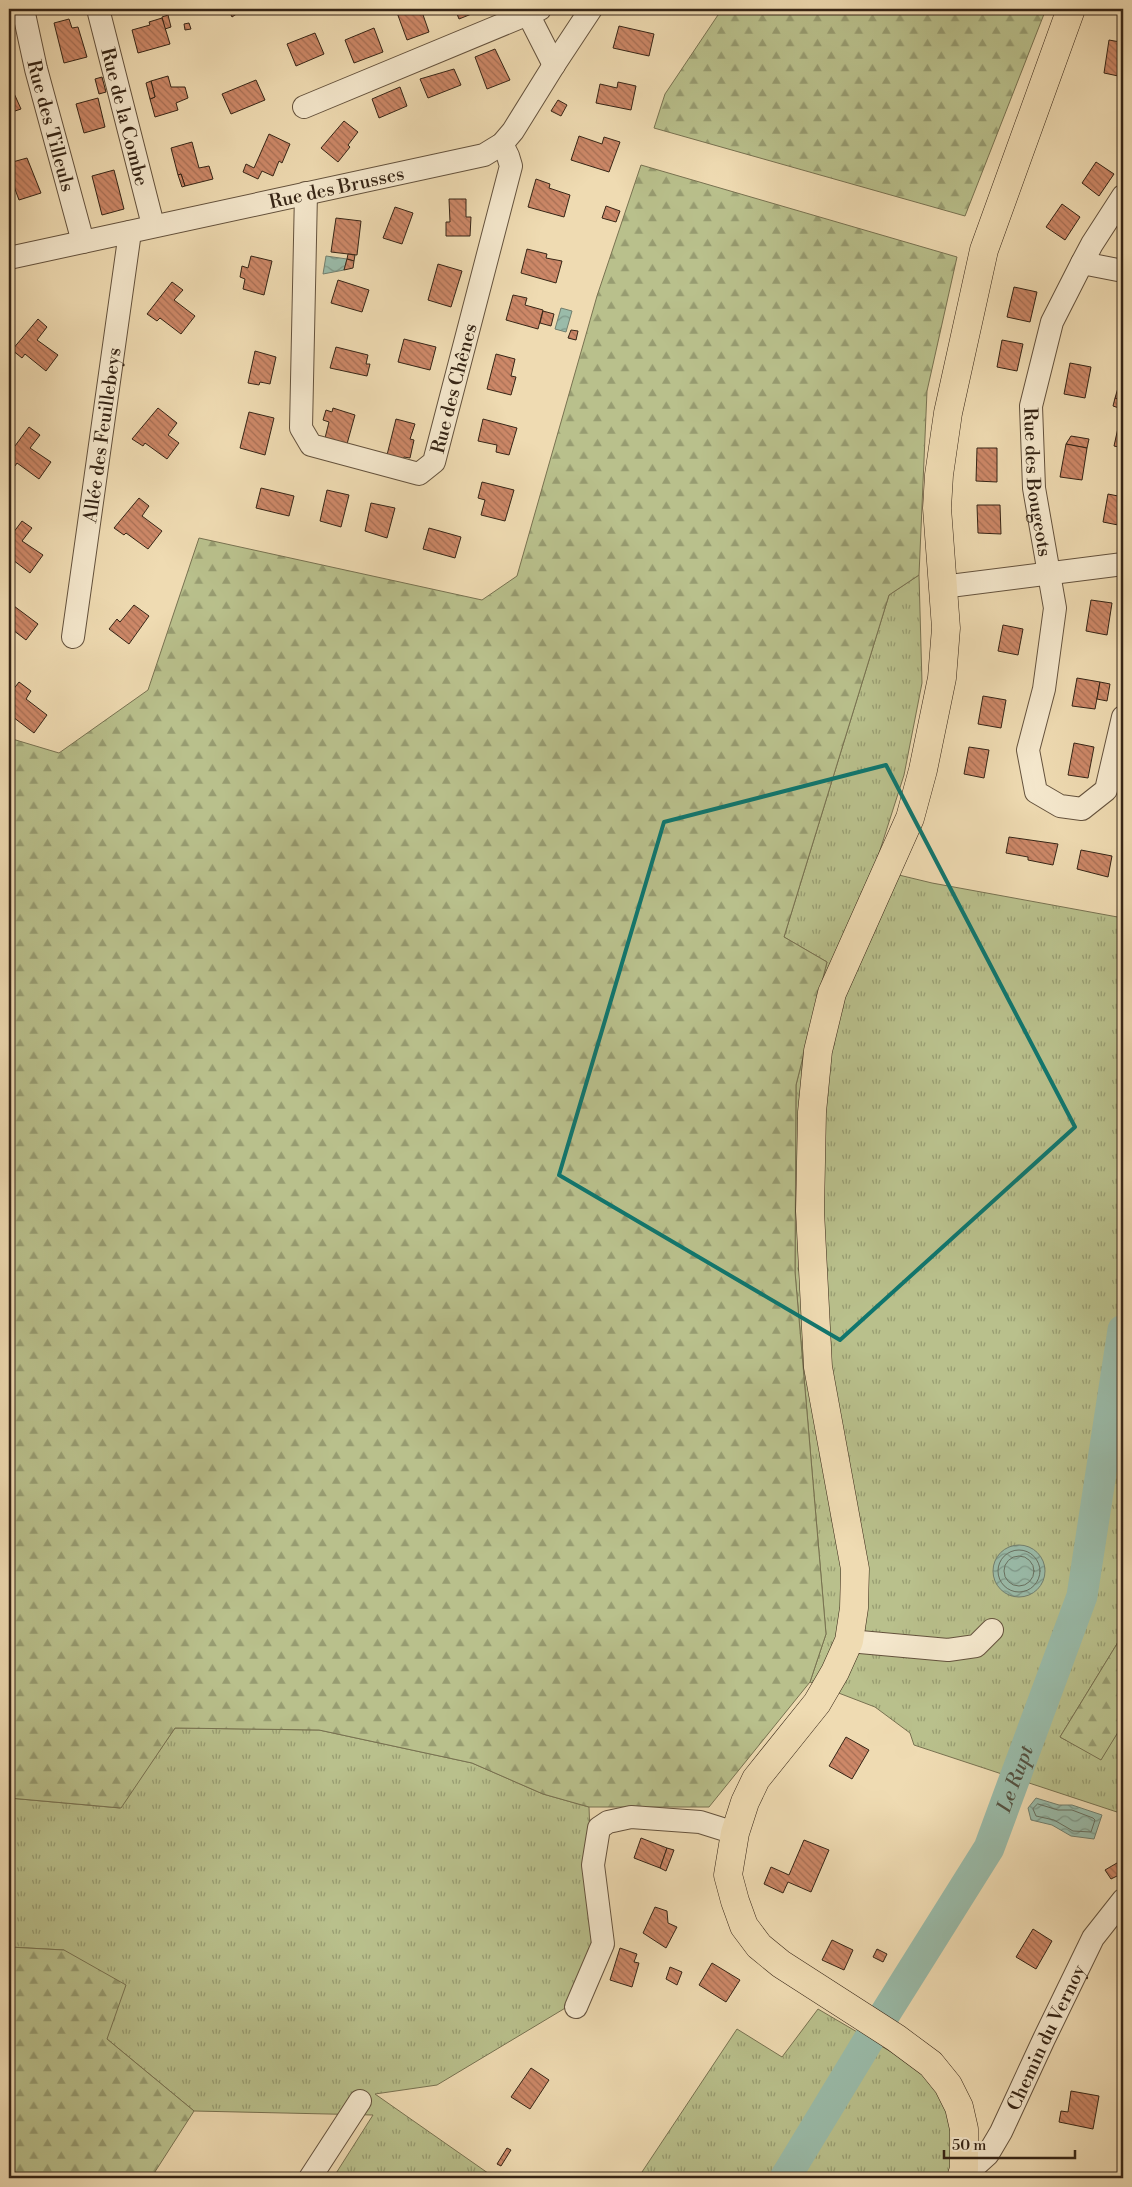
<svg xmlns="http://www.w3.org/2000/svg" width="1132" height="2187" viewBox="0 0 1132 2187" font-family="'Libre Bodoni',serif">
<style>
.grass{fill:url(#grass-tufts);stroke:#787251}
.forest{fill:url(#forest-firs);stroke:#787251}
.water{fill:url(#water-waves);stroke:#727f6e}
.lines{fill:none;stroke-linecap:round;stroke-linejoin:round}
.shore{stroke:#687060;stroke-width:1}
.river{stroke:#9abba9;stroke-width:31}
.building{fill:url(#building-back-hatch);stroke:#362516}
.minor-casing{stroke:#64523d;stroke-width:24}
.major-casing{stroke:#362516;stroke-width:29}
.minor{stroke:#f5e8cd;stroke-width:22}
.major{stroke:#efdbb2;stroke-width:28}
.marked{fill:none;stroke:#0f766e;stroke-width:4;stroke-linejoin:round}
.labels{text-anchor:middle;stroke-width:4;stroke-linejoin:round;paint-order:stroke}
.street-label{font-size:19px;fill:#362516;stroke:#f5e8cd}
.water-label{font-size:20px;font-style:italic;fill:#545242;stroke:#f5e8cd}
</style>
<defs>
<pattern id="grass-tufts" width="24" height="20" patternUnits="userSpaceOnUse" patternTransform="scale(1.25)"><rect width="24" height="20" fill="#b9c08c"/><path d="M3 7l-1-3M5 7V3M7 7l1-3M15 17l-1-3M17 17v-4M19 17l1-3" fill="none" stroke="#979c71"/></pattern>
<pattern id="forest-firs" width="22" height="20" patternUnits="userSpaceOnUse" patternTransform="scale(1.25)"><rect width="22" height="20" fill="#b9c08c"/><path d="M5 1l3.5 6h-7zM16 11l3.5 6h-7z" fill="#979c71"/></pattern>
<pattern id="water-waves" width="16" height="10" patternUnits="userSpaceOnUse" patternTransform="scale(1.25)"><rect width="16" height="10" fill="#9abba9"/><path d="M0 5q4-4 8 0t8 0" fill="none" stroke="#7e9889"/></pattern>
<pattern id="building-back-hatch" width="6" height="6" patternUnits="userSpaceOnUse" patternTransform="scale(1.25)"><rect width="6" height="6" fill="#cd8868"/><path d="M-1 5l2 2M0 0l6 6M5-1l2 2" fill="none" stroke="#a76f55"/></pattern>
</defs>
<rect width="100%" height="100%" fill="#efdbb2"/>
<filter id="stains"><feTurbulence type="fractalNoise" baseFrequency=".004" numOctaves="4"/><feColorMatrix values="0 0 0 0 .2 0 0 0 0 .09 0 0 0 0 .02 0 0 0 .5 -.17"/></filter>
<radialGradient id="worn" r=".72"><stop offset=".6" stop-color="#630" stop-opacity="0"/><stop offset="1" stop-color="#630" stop-opacity=".3"/></radialGradient>
<g class="grass">
<polygon points="919,575 922,683 904,775 874,869 932,883 1123,918 1123,1634 1060,1737 1101,1759 1123,1724 1123,1814 914,1745 910,1733 875,1707 810,1682 826,1634 795,1272 796,1085 827,962 784,937 889,595"/>
<polygon points="175,1728 319,1730 472,1763 543,1794 589,1807 594,1944 567,2007 437,2085 375,2094 495,2178 333,2178 373,2115 194,2111 107,2039 64,1950 9,1947 9,1798 120,1808"/>
<polygon points="818,2009 910,2063 939,2089 954,2132 952,2178 638,2178 737,2029 782,2057"/>
</g>
<g class="forest">
<polygon points="722,9 1046,9 965,216 654,128 665,94"/>
<polygon points="641,165 957,257 927,391 919,575 889,595 784,937 827,962 796,1085 795,1272 826,1634 810,1682 709,1807 589,1807 543,1794 472,1763 319,1730 175,1728 121,1808 9,1798 9,738 59,753 148,690 199,538 482,600 517,576 597,296"/>
<polygon points="1123,1634 1123,1724 1101,1760 1060,1737"/>
<polygon points="9,1947 64,1950 126,1985 107,2039 194,2111 151,2178 9,2178"/>
</g>
<g class="water">
<polygon points="326,256 347,259 344,270 323,274"/>
<polygon points="561,308 572,311 566,332 555,329"/>
<circle cx="1019" cy="1571" r="26"/>
<polygon points="1036,1798 1059,1805 1072,1805 1102,1815 1094,1839 1071,1836 1052,1825 1031,1820 1028,1808"/>
</g>
<g class="lines">
<g class="shore">
<circle cx="1019" cy="1571" r="21"/>
<circle cx="1019" cy="1571" r="15"/>
<polygon points="1038,1804 1058,1810 1072,1810 1093,1818 1095,1820 1091,1832 1073,1831 1054,1820 1036,1816 1033,1809"/>
</g>
<path class="river" id="s1" d="M785,2178L868,2041L989,1848L1082,1596L1123,1330"/>
</g>
<g class="building">
<polygon points="228,9 240,9 241,11 232,17"/>
<polygon points="400,9 421,9 429,32 407,40 396,10"/>
<polygon points="455,9 479,9 479,11 459,19"/>
<polygon points="168,15 171,27 165,29 162,17"/>
<polygon points="162,18 170,44 138,53 132,30 150,25 149,22"/>
<polygon points="69,19 72,28 78,27 87,57 64,63 54,23"/>
<polygon points="189,23 191,29 185,30 184,24"/>
<polygon points="619,26 654,34 649,56 613,48"/>
<polygon points="374,28 383,52 354,63 345,40"/>
<polygon points="315,33 324,54 296,66 287,44"/>
<polygon points="1109,40 1120,42 1120,46 1123,47 1123,77 1104,73"/>
<polygon points="495,49 510,80 487,89 475,57"/>
<polygon points="454,69 461,85 428,98 420,79"/>
<polygon points="168,76 171,87 185,87 188,98 176,103 178,110 155,117 150,99 155,97 151,81"/>
<polygon points="102,77 106,92 99,94 95,79"/>
<polygon points="256,80 265,100 231,114 222,94"/>
<polygon points="151,81 155,97 150,99 146,83"/>
<polygon points="9,82 21,109 9,113"/>
<polygon points="618,82 636,86 631,110 596,103 600,84 617,88"/>
<polygon points="400,87 407,106 379,118 372,99"/>
<polygon points="98,98 105,127 84,133 76,104"/>
<polygon points="558,100 567,105 561,116 551,111"/>
<polygon points="1123,105 1123,127 1118,126"/>
<polygon points="344,121 358,132 348,145 350,147 338,162 321,148"/>
<polygon points="269,134 290,144 282,163 279,161 273,176 262,171 258,179 243,172 246,164 254,168"/>
<polygon points="579,136 602,144 604,137 620,142 609,172 571,160"/>
<polygon points="192,142 199,168 209,166 213,179 185,186 181,174 178,175 171,148"/>
<polygon points="27,158 41,193 19,200 9,173 9,163"/>
<polygon points="1096,162 1114,174 1099,196 1082,183"/>
<polygon points="114,170 124,209 102,215 92,176"/>
<polygon points="181,174 185,186 182,187 178,175"/>
<polygon points="536,179 550,184 549,188 570,195 564,217 528,207"/>
<polygon points="449,199 466,199 466,217 471,217 470,236 446,236 446,222 450,222"/>
<polygon points="1062,204 1080,217 1065,240 1046,227"/>
<polygon points="606,206 620,211 616,222 602,218"/>
<polygon points="395,207 413,213 402,244 383,238"/>
<polygon points="336,218 361,221 357,255 331,252"/>
<polygon points="527,249 547,254 546,258 562,261 556,283 521,273"/>
<polygon points="348,254 355,255 354,261 347,259"/>
<polygon points="251,256 272,261 264,295 243,289 245,279 240,277 242,266 248,268"/>
<polygon points="347,259 354,261 353,268 344,270"/>
<polygon points="438,264 462,271 451,307 428,300"/>
<polygon points="338,280 369,290 362,312 331,303"/>
<polygon points="172,282 183,290 174,300 195,316 181,334 160,318 157,321 147,314"/>
<polygon points="1014,287 1037,292 1030,322 1007,317"/>
<polygon points="1118,287 1123,288 1123,293 1118,292"/>
<polygon points="513,295 527,298 525,305 543,310 538,329 506,320"/>
<polygon points="543,311 554,314 551,326 540,323"/>
<polygon points="38,319 47,327 37,340 58,355 46,371 25,354 22,358 12,350"/>
<polygon points="571,330 578,331 576,340 568,338"/>
<polygon points="404,339 436,347 430,370 398,362"/>
<polygon points="1002,340 1023,344 1017,371 997,367"/>
<polygon points="336,347 368,355 366,364 370,364 367,376 330,368"/>
<polygon points="255,351 276,357 270,384 260,382 259,385 248,383"/>
<polygon points="496,354 515,359 511,376 516,377 511,395 487,389"/>
<polygon points="1070,363 1091,367 1085,398 1064,394"/>
<polygon points="1118,388 1123,390 1123,401 1115,398"/>
<polygon points="1115,398 1123,401 1122,409 1113,406"/>
<polygon points="158,408 177,423 168,435 179,443 167,459 145,443 143,446 132,439"/>
<polygon points="333,408 355,415 347,444 325,438 329,422 323,420 326,410 332,412"/>
<polygon points="249,412 274,418 265,455 240,448"/>
<polygon points="396,419 415,424 410,439 414,440 410,458 404,457 401,467 385,463"/>
<polygon points="483,419 517,428 509,455 496,452 497,445 478,441"/>
<polygon points="1120,419 1123,420 1123,448 1114,446"/>
<polygon points="29,427 40,435 30,448 51,462 39,479 17,463 15,466 9,461 9,454"/>
<polygon points="1071,436 1089,439 1087,448 1066,444"/>
<polygon points="1066,444 1087,448 1082,480 1060,477"/>
<polygon points="977,448 997,448 997,482 976,481"/>
<polygon points="482,482 514,490 505,521 481,515 485,500 478,498"/>
<polygon points="261,488 294,496 289,516 256,508"/>
<polygon points="327,490 349,495 341,527 320,521"/>
<polygon points="1108,494 1123,497 1123,526 1103,522"/>
<polygon points="139,498 149,506 142,516 162,531 148,549 126,533 124,535 114,528"/>
<polygon points="371,503 395,508 387,538 365,531"/>
<polygon points="977,505 1000,505 1001,534 978,533"/>
<polygon points="22,521 32,528 22,541 43,555 30,573 9,557 9,533 10,532 13,533"/>
<polygon points="429,528 461,537 455,558 423,549"/>
<polygon points="1091,600 1112,603 1107,635 1086,631"/>
<polygon points="134,605 149,616 129,644 109,629 117,619 120,622"/>
<polygon points="14,606 38,624 26,640 9,627 9,614"/>
<polygon points="1003,625 1023,629 1018,655 998,651"/>
<polygon points="1077,678 1100,682 1095,709 1072,706"/>
<polygon points="19,682 31,691 26,699 47,715 34,733 9,714 9,695"/>
<polygon points="1100,682 1110,684 1107,701 1097,699"/>
<polygon points="983,696 1006,700 1001,728 978,724"/>
<polygon points="1074,743 1094,747 1088,778 1068,775"/>
<polygon points="969,747 989,750 984,778 964,774"/>
<polygon points="1009,837 1058,844 1053,865 1028,860 1028,857 1006,853"/>
<polygon points="1081,850 1112,856 1108,877 1077,869"/>
<polygon points="846,1737 869,1750 852,1779 829,1766"/>
<polygon points="641,1838 667,1848 660,1868 634,1858"/>
<polygon points="804,1840 829,1850 811,1892 788,1882 783,1893 764,1884 771,1867 789,1875"/>
<polygon points="667,1848 674,1850 666,1871 660,1868"/>
<polygon points="1122,1860 1123,1873 1111,1879 1105,1870"/>
<polygon points="655,1907 667,1911 668,1923 677,1927 666,1948 643,1933"/>
<polygon points="1033,1929 1052,1941 1036,1969 1016,1957"/>
<polygon points="832,1940 853,1950 844,1970 822,1960"/>
<polygon points="620,1948 637,1954 634,1962 639,1963 632,1987 610,1980"/>
<polygon points="877,1949 887,1954 883,1962 873,1957"/>
<polygon points="712,1963 740,1980 726,2002 699,1985"/>
<polygon points="670,1967 682,1972 677,1985 666,1979"/>
<polygon points="531,2068 549,2080 530,2109 511,2097"/>
<polygon points="1071,2091 1099,2096 1093,2129 1059,2122 1061,2111 1068,2112"/>
<polygon points="507,2148 511,2150 501,2166 497,2164"/>
</g>
<g class="lines">
<g class="minor-casing">
<g id="minor">
<path id="s2" d="M23,9L36,69L83,242"/>
<path id="s3" d="M98,9L153,225"/>
<polyline points="528,14 554,65"/>
<polyline points="304,107 540,9"/>
<path id="s4" d="M306,193L301,428L311,445L419,474L434,462L511,166L508,156L502,144"/>
<path id="s5" d="M9,258L484,155L502,144L513,131L554,65L591,9"/>
<polyline points="1082,263 1092,244 1123,196"/>
<path id="s6" d="M1123,271L1082,263L1052,322L1031,406L1034,488L1055,608L1044,689L1028,750L1036,792L1060,806L1082,809L1106,790L1123,717"/>
<polyline points="942,587 1123,564"/>
<path id="s7" d="M73,637L130,232"/>
<polyline points="849,1641 948,1650 976,1646 992,1630"/>
<polyline points="576,2007 603,1944 593,1865 599,1828 608,1822 631,1817 700,1822 735,1833"/>
<path id="s8" d="M964,2169L977,2164L988,2154L1001,2132L1044,2039L1093,1938L1123,1900"/>
<polyline points="310,2178 360,2101"/>
</g>
</g>
<g class="major-casing">
<polyline id="major" points="961,2178 964,2169 964,2129 959,2107 948,2085 931,2064 896,2038 781,1964 759,1946 744,1926 735,1901 728,1875 735,1833 745,1802 756,1779 817,1703 835,1672 849,1641 854,1608 855,1569 818,1367 810,1211 812,1112 818,1051 832,993 910,818 923,770 942,678 946,628 937,508 939,475 948,413 984,250 1071,9"/>
</g>
<use href="#minor" class="minor"/>
<use href="#major" class="major"/>
</g>
<path class="marked" d="M886,765L1075,1127L840,1340L559,1175L664,822Z"/>
<g class="labels">
<g class="street-label">
<text dy="7" stroke="none"><textPath href="#s3" startOffset="111">Rue de la Combe</textPath></text>
<text dy="7" stroke="none"><textPath href="#s2" startOffset="120">Rue des Tilleuls</textPath></text>
<text dy="7" stroke="none"><textPath href="#s5" startOffset="335">Rue des Brusses</textPath></text>
<text dy="7" stroke="none"><textPath href="#s4" startOffset="462">Rue des Chênes</textPath></text>
<text dy="7" stroke="none"><textPath href="#s7" startOffset="204">Allée des Feuillebeys</textPath></text>
<text dy="7" stroke="none"><textPath href="#s6" startOffset="271">Rue des Bougeots</textPath></text>
<text dy="7" stroke="none"><textPath href="#s8" startOffset="159">Chemin du Vernoy</textPath></text>
</g>
<g class="water-label">
<text dy="7" stroke="none"><textPath href="#s1" startOffset="462">Le Rupt</textPath></text>
</g>
</g>
<rect width="1132" height="2187" fill="none" stroke="#efdbb2" stroke-width="30"/>
<rect x="10" y="10" width="1112" height="2167" fill="none" stroke="#362516" stroke-width="2.5"/>
<rect x="15" y="15" width="1102" height="2157" fill="none" stroke="#362516"/>
<path d="M944 2150v8h131v-8" fill="none" stroke="#362516" stroke-width="2.5"/>
<text x="952" y="2150" font-size="15" fill="#362516" stroke="#f5e8cd" stroke-width="4" paint-order="stroke">50 m</text>
<rect width="100%" height="100%" filter="url(#stains)"/>
<rect width="100%" height="100%" fill="url(#worn)"/>
</svg>
